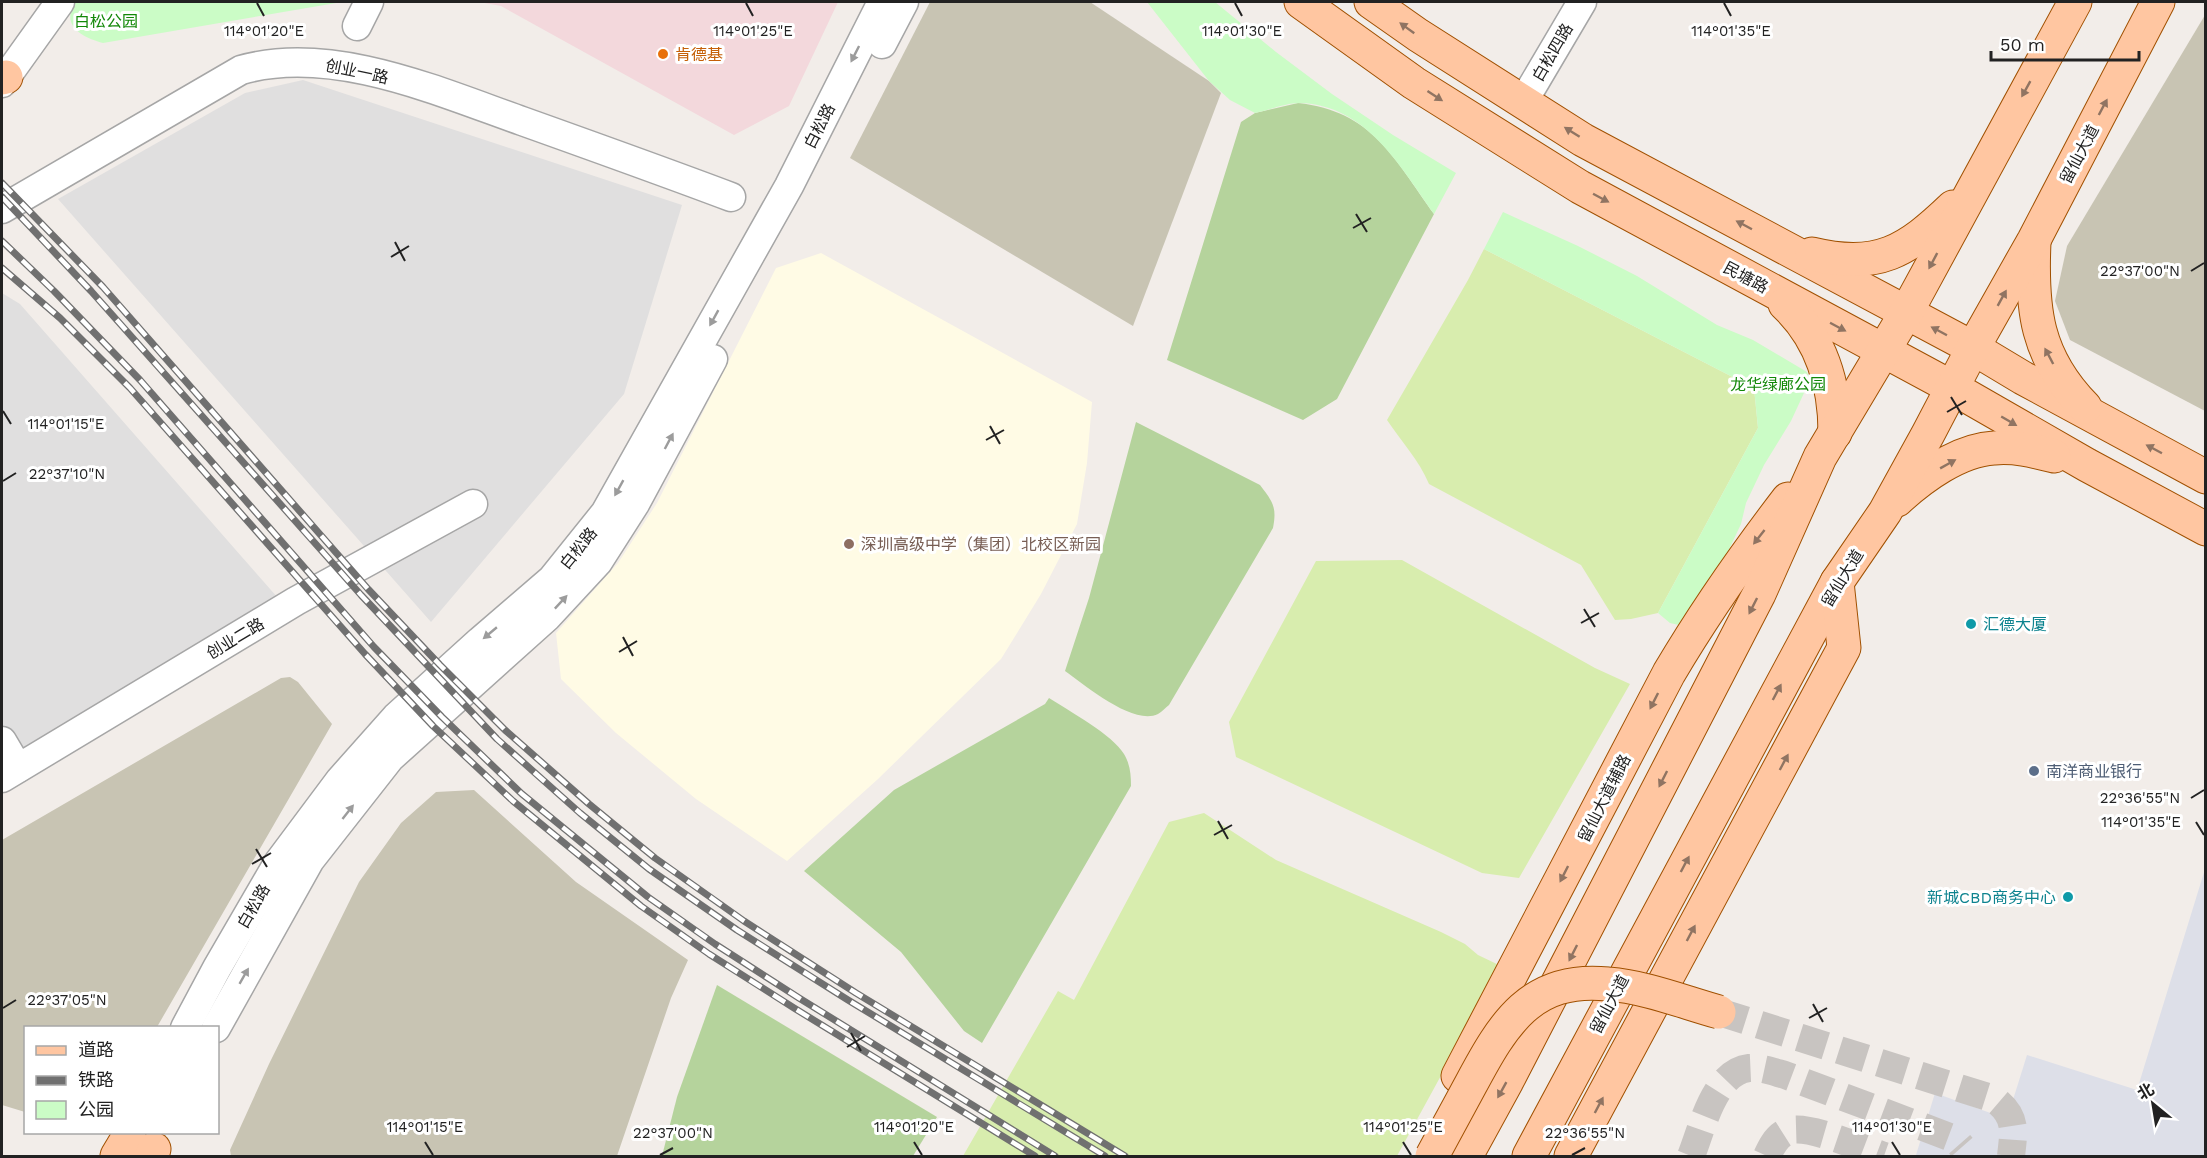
<svg xmlns="http://www.w3.org/2000/svg" width="2207" height="1158" viewBox="0 0 2207 1158" font-family="'Work Sans','Noto Sans SC',sans-serif">
<style>
.residential{fill:#e0dfdf}
.commercial{fill:#f3d8dc}
.education{fill:#fffbe5}
.construction{fill:#c8c4b3}
.grass{fill:#d8edae}
.forest{fill:#b5d39c}
.park{fill:#cbfcc6}
.plaza{fill:#dddfe8}
.lines{fill:none;stroke-linecap:round;stroke-linejoin:round}
.minor-tunnel{stroke:#c8c4c1;stroke-width:28;stroke-dasharray:28 14;stroke-linecap:butt}
.minor-casing{stroke:#a6a6a6;stroke-width:31}
.major-casing{stroke:#a05000;stroke-width:35}
.minor{stroke:#fff;stroke-width:28}
.major{stroke:#ffc6a1;stroke-width:33}
.rail-casing{stroke:#707070;stroke-width:7}
.rail{stroke:#fff;stroke-width:4.5;stroke-dasharray:14;stroke-linecap:butt}
.major-bridge-casing{stroke:#a05000;stroke-width:35;stroke-linecap:butt}
.major-bridge{stroke:#ffc6a1;stroke-width:33}
.oneway{fill:#907462}
.oneway2{fill:#9c9c9c}
.ticks{fill:none;stroke:#222;stroke-width:2}
.food-dot{fill:#e8710a;stroke:#fff;stroke-width:2}
.education-dot{fill:#8d6e63;stroke:#fff;stroke-width:2}
.culture-dot{fill:#0f9aa8;stroke:#fff;stroke-width:2}
.service-dot{fill:#5c6f8a;stroke:#fff;stroke-width:2}
.labels{text-anchor:middle;stroke-width:6;stroke-linejoin:round;paint-order:stroke}
.park-label{font-size:16px;fill:#138808;stroke:#fff}
.street-label{font-size:16px;fill:#222;stroke:#fff}
.food-label{font-size:16px;fill:#c56008;stroke:#fff;text-anchor:start}
.education-label{font-size:16px;fill:#785e54;stroke:#fff;text-anchor:start}
.culture-label{font-size:16px;fill:#0d838f;stroke:#fff;text-anchor:start}
.service-label{font-size:16px;fill:#4e5e75;stroke:#fff;text-anchor:start}
.ticks-label{font-size:15px;text-anchor:middle;fill:#222;stroke:#fff;stroke-width:6;stroke-linejoin:round;paint-order:stroke}
</style>
<rect width="100%" height="100%" fill="#f2ede9"/>
<g class="residential">
<polygon points="303,80 682,205 624,394 431,622 58,199 245,93"/>
<polygon points="2,293 20,304 278,598 2,764"/>
</g>
<polygon class="commercial" points="479,2 478,2 838,2 789,106 734,135 501,6"/>
<polygon class="education" points="821,253 1092,402 1087,463 1077,524 1041,594 1001,659 878,779 787,861 696,799 616,733 561,679 556,633 618,563 657,503 776,268"/>
<g class="construction">
<polygon points="930,2 1090,2 1209,81 1221,93 1133,326 850,158"/>
<polygon points="2205,15 2206,411 2205,411 2070,340 2055,301 2067,246"/>
<polygon points="290,677 298,682 332,724 157,1027 26,1028 25,1112 2,1105 2,840 281,678"/>
<polygon points="474,790 576,882 688,960 671,998 617,1156 231,1156 230,1150 269,1064 359,882 401,823 436,792"/>
</g>
<g class="grass">
<path d="M1484,249L1754,388L1758,428L1658,613L1631,619L1615,620L1581,565L1429,484C1419,460 1401,441 1387,420L1468,280Z"/>
<polygon points="1402,560 1595,668 1630,684 1519,878 1482,873 1236,757 1229,722 1316,561"/>
<polygon points="1204,813 1276,860 1441,932 1465,944 1478,955 1501,966 1397,1156 963,1156 1058,991 1074,1000 1169,822"/>
</g>
<g class="forest">
<path d="M1298,103C1372,111 1394,158 1434,214L1337,399L1303,420L1167,360L1241,122L1255,113Z"/>
<path d="M1136,422L1260,485C1273,502 1277,507 1273,528L1169,705C1166,707 1162,712 1158,714C1133,726 1085,685 1065,671L1089,598Z"/>
<path d="M1049,698C1069,711 1113,735 1124,754C1130,764 1131,774 1131,786L982,1043L964,1031L901,952L804,871L894,790L1045,704Z"/>
<polygon points="717,985 937,1117 913,1156 662,1156 677,1097"/>
</g>
<g class="park">
<path d="M76,2H342L103,43C83,38 59,25 76,2Z"/>
<path d="M1147,2H1215L1276,52L1332,94L1393,135L1456,173L1434,214C1400,166 1366,105 1300,103C1286,103 1269,110 1255,113L1230,100L1209,81Z"/>
<polygon points="1503,212 1578,246 1637,276 1717,325 1753,340 1807,372 1810,380 1791,421 1764,465 1746,503 1741,524 1715,579 1683,626 1670,623 1658,613 1758,428 1754,388 1484,249"/>
</g>
<polygon class="plaza" points="2205,869 2205,1156 1922,1156 1916,1155 1935,1093 2007,1119 2027,1055 2137,1090"/>
<g class="lines">
<g class="minor-tunnel">
<path d="M1719,1012L1994,1099C2017,1116 2014,1130 2011,1156"/>
<path d="M1691,1156C1702,1129 1714,1072 1749,1068C1760,1067 1774,1072 1785,1075L1955,1139L1962,1147"/>
<path d="M1767,1156C1772,1145 1778,1133 1792,1130C1811,1126 1864,1149 1884,1156"/>
</g>
<g class="minor-casing">
<g id="minor">
<polyline points="357,26 369,2"/>
<polyline points="882,44 904,2"/>
<polyline points="2,83 60,2"/>
<polyline points="1523,102 1582,2"/>
<path d="M2,209L241,70C331,44 437,91 522,121C592,146 662,171 731,197"/>
<polyline points="2,741 18,768"/>
<polyline points="2,778 296,601 473,504"/>
<polyline points="185,1028 217,968 278,863 340,780 396,717 480,641 552,579 605,513 789,186 882,2"/>
<polyline points="216,1028 310,860 390,758 547,617 598,562 635,504 713,359"/>
</g>
</g>
<g class="major-casing">
<g id="major">
<polyline points="1301,2 1414,83 1580,187 1953,388 2087,465 2206,529"/>
<polyline points="1371,2 1418,35 1583,140 1973,348 2023,378 2206,477"/>
<polyline points="2,78 6,77"/>
<path d="M2034,242C2031,309 2036,357 2085,407"/>
<path d="M1812,254C1878,270 1907,251 1953,207"/>
<path d="M1785,304C1821,338 1835,385 1835,433"/>
<path d="M1897,500C1922,477 1959,450 1994,448C2015,446 2034,451 2054,456"/>
<path d="M1458,1076L1669,673C1705,612 1745,555 1788,499"/>
<polyline points="117,1156 129,1136"/>
<polyline points="152,1156 154,1149"/>
<polyline points="1466,1156 1507,1081 1759,594 1820,457 1906,313 2075,2"/>
<polyline points="1529,1156 1837,582 1885,512 1928,434 1973,348 2034,240 2158,2"/>
<polyline points="1571,1156 1844,648 1837,582"/>
</g>
</g>
<use href="#minor" class="minor"/>
<use href="#major" class="major"/>
<g class="rail-casing">
<g id="rail">
<polyline points="2,183 103,287 368,589 440,665 505,730 589,804 655,858 744,921 856,993 1125,1156"/>
<polyline points="2,197 91,291 361,595 497,739 580,813 649,869 737,930 848,1000 1105,1156"/>
<polyline points="2,241 54,291 140,380 374,647 442,717 522,794 648,897 715,944 799,998 1055,1156"/>
<polyline points="2,268 60,318 130,388 365,654 433,726 513,801 641,906 709,954 794,1008 1035,1156"/>
</g>
</g>
<use href="#rail" class="rail"/>
<g class="major-bridge-casing">
<path id="major-bridge" d="M1432,1156C1445,1132 1458,1108 1471,1084C1503,1024 1531,976 1608,984C1646,987 1683,1002 1719,1012"/>
</g>
<use href="#major-bridge" class="major-bridge"/>
</g>
<defs><path id="oneway-solid" d="M-6-.8H1V-3.2L6.5 0L1 3.2V.8H-6Z" transform="scale(1.5)"/></defs>
<g class="oneway">
<use href="#oneway-solid" transform="translate(1407 28) rotate(-144)"/>
<use href="#oneway-solid" transform="translate(2026 89) rotate(119)"/>
<use href="#oneway-solid" transform="translate(1435 96) rotate(33)"/>
<use href="#oneway-solid" transform="translate(2103 107) rotate(-62)"/>
<use href="#oneway-solid" transform="translate(1572 132) rotate(-148)"/>
<use href="#oneway-solid" transform="translate(1601 198) rotate(28)"/>
<use href="#oneway-solid" transform="translate(1744 225) rotate(-152)"/>
<use href="#oneway-solid" transform="translate(1933 261) rotate(118)"/>
<use href="#oneway-solid" transform="translate(2002 298) rotate(-61)"/>
<use href="#oneway-solid" transform="translate(1838 327) rotate(28)"/>
<use href="#oneway-solid" transform="translate(1939 331) rotate(-152)"/>
<use href="#oneway-solid" transform="translate(2049 356) rotate(-118)"/>
<use href="#oneway-solid" transform="translate(2009 421) rotate(30)"/>
<use href="#oneway-solid" transform="translate(2154 449) rotate(-152)"/>
<use href="#oneway-solid" transform="translate(1948 464) rotate(-29)"/>
<use href="#oneway-solid" transform="translate(1759 537) rotate(128)"/>
<use href="#oneway-solid" transform="translate(1753 606) rotate(117)"/>
<use href="#oneway-solid" transform="translate(1777 692) rotate(-62)"/>
<use href="#oneway-solid" transform="translate(1654 701) rotate(117)"/>
<use href="#oneway-solid" transform="translate(1784 762) rotate(-62)"/>
<use href="#oneway-solid" transform="translate(1663 779) rotate(117)"/>
<use href="#oneway-solid" transform="translate(1685 864) rotate(-62)"/>
<use href="#oneway-solid" transform="translate(1564 874) rotate(117)"/>
<use href="#oneway-solid" transform="translate(1691 933) rotate(-62)"/>
<use href="#oneway-solid" transform="translate(1573 953) rotate(117)"/>
<use href="#oneway-solid" transform="translate(1502 1090) rotate(119)"/>
<use href="#oneway-solid" transform="translate(1599 1105) rotate(-62)"/>
</g>
<g class="oneway2">
<use href="#oneway-solid" transform="translate(855 54) rotate(117)"/>
<use href="#oneway-solid" transform="translate(714 318) rotate(119)"/>
<use href="#oneway-solid" transform="translate(669 441) rotate(-62)"/>
<use href="#oneway-solid" transform="translate(619 488) rotate(119)"/>
<use href="#oneway-solid" transform="translate(561 602) rotate(-47)"/>
<use href="#oneway-solid" transform="translate(490 633) rotate(140)"/>
<use href="#oneway-solid" transform="translate(348 812) rotate(-52)"/>
<use href="#oneway-solid" transform="translate(244 976) rotate(-60)"/>
</g>
<path class="ticks" d="M257,3L264,16M746,3L753,16M1235,3L1242,16M1724,3L1731,16M1356,214L1367,232M1353,228L1371,218M395,242L405,261M391,257L409,246M2191,271L2204,263M1951,397L1962,415M3,411L11,424M1947,412L1966,401M990,426L1000,444M986,440L1004,430M3,481L16,473M1584,609L1595,627M1581,623L1599,613M623,637L633,656M619,652L637,641M2191,798L2204,790M1218,821L1228,839M2196,822L2204,835M1214,835L1232,825M256,849L267,867M252,864L271,853M1813,1004L1823,1022M3,1008L16,1000M1809,1018L1827,1008M851,1033L861,1051M847,1047L865,1036M425,1142L433,1155M914,1142L922,1155M1403,1142L1411,1155M1892,1142L1900,1155M660,1155L673,1148M1572,1155L1585,1148"/>
<circle class="food-dot" cx="663" cy="54" r="6"/>
<circle class="education-dot" cx="849" cy="544" r="6"/>
<g class="culture-dot">
<circle cx="1971" cy="624" r="6"/>
<circle cx="2068" cy="897" r="6"/>
</g>
<circle class="service-dot" cx="2034" cy="771" r="6"/>
<g class="labels">
<g class="park-label">
<text x="106" y="27">白松公园</text>
<text x="1778" y="390">龙华绿廊公园</text>
</g>
<g class="street-label">
<text transform="translate(1552 52) rotate(-60)" y="6">白松四路</text>
<text transform="translate(357 71) rotate(12)" y="6">创业一路</text>
<text transform="translate(819 126) rotate(-63)" y="6">白松路</text>
<text transform="translate(2079 154) rotate(-62)" y="6">留仙大道</text>
<text transform="translate(1746 277) rotate(28)" y="6">民塘路</text>
<text transform="translate(578 548) rotate(-51)" y="6">白松路</text>
<text transform="translate(1842 578) rotate(-58)" y="6">留仙大道</text>
<text transform="translate(235 638) rotate(-31)" y="6">创业二路</text>
<text transform="translate(1604 798) rotate(-63)" y="6">留仙大道辅路</text>
<text transform="translate(253 906) rotate(-60)" y="6">白松路</text>
<text transform="translate(1609 1004) rotate(-62)" y="6">留仙大道</text>
</g>
<g class="food-label">
<text x="675" y="60">肯德基</text>
</g>
<g class="education-label">
<text x="861" y="550">深圳高级中学（集团）北校区新园</text>
</g>
<g class="culture-label">
<text x="1983" y="630">汇德大厦</text>
<text x="2056" y="903" text-anchor="end">新城CBD商务中心</text>
</g>
<g class="service-label">
<text x="2046" y="777">南洋商业银行</text>
</g>
</g>
<g class="ticks-label">
<text x="264" y="36">114°01'20"E</text>
<text x="753" y="36">114°01'25"E</text>
<text x="1242" y="36">114°01'30"E</text>
<text x="1731" y="36">114°01'35"E</text>
<text x="2140" y="276">22°37'00"N</text>
<text x="66" y="429">114°01'15"E</text>
<text x="67" y="479">22°37'10"N</text>
<text x="2140" y="803">22°36'55"N</text>
<text x="2141" y="827">114°01'35"E</text>
<text x="67" y="1005">22°37'05"N</text>
<text x="425" y="1132">114°01'15"E</text>
<text x="914" y="1132">114°01'20"E</text>
<text x="1403" y="1132">114°01'25"E</text>
<text x="1892" y="1132">114°01'30"E</text>
<text x="673" y="1138">22°37'00"N</text>
<text x="1585" y="1138">22°36'55"N</text>
</g>
<rect width="2207" height="1158" fill="none" stroke="#222222" stroke-width="6"/>
<rect x="24" y="1026" width="195" height="108" fill="#ffffff" stroke="#a7a7a7" stroke-width="1.5"/>
<rect x="36" y="1046" width="30" height="9" fill="#ffc6a1" stroke="#a7a7a7" stroke-width="1.5"/>
<text x="78" y="1056" font-size="18" fill="#222222">道路</text>
<rect x="36" y="1076" width="30" height="9" fill="#707070" stroke="#a7a7a7" stroke-width="1.5"/>
<text x="78" y="1086" font-size="18" fill="#222222">铁路</text>
<rect x="36" y="1101" width="30" height="18" fill="#cbfcc6" stroke="#a7a7a7" stroke-width="1.5"/>
<text x="78" y="1116" font-size="18" fill="#222222">公园</text>
<g transform="translate(2153 1104) rotate(330)" stroke="#ffffff" stroke-width="4.5" paint-order="stroke">
<path d="M0-4.5L10 22L0 15L-10 22Z" fill="#222222"/>
<text y="-9" font-size="16" font-weight="bold" text-anchor="middle" fill="#222222">北</text>
</g>
<path d="M1991 51v9h148v-9" fill="none" stroke="#222222" stroke-width="3"/>
<text x="2000" y="51" font-size="18" fill="#222222" stroke="#ffffff" stroke-width="4.5" paint-order="stroke">50 m</text>
</svg>
